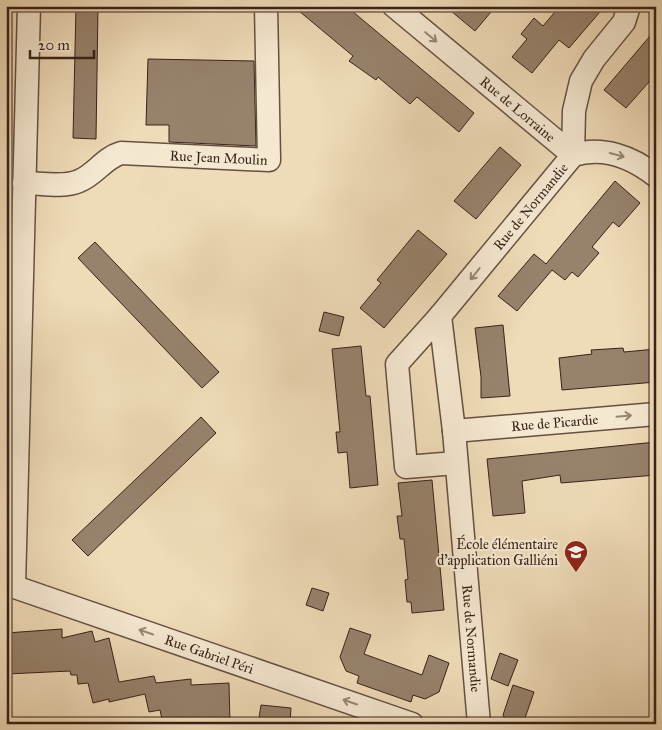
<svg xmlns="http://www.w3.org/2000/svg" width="662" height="730" viewBox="0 0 662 730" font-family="'IM FELL Great Primer',serif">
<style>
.building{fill:#97826c;stroke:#38221a}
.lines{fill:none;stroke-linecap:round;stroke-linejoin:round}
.street-casing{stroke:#665042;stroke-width:25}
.street{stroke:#f5e8d1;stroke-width:22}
.oneway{stroke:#968576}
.labels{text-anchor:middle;stroke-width:4.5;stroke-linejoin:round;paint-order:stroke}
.street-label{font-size:14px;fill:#38221a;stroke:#f5e8d1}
.poi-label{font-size:14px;fill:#38221a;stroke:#f5e8d1;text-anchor:end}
</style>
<rect width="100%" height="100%" fill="#efdbb8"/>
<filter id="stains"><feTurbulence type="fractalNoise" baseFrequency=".004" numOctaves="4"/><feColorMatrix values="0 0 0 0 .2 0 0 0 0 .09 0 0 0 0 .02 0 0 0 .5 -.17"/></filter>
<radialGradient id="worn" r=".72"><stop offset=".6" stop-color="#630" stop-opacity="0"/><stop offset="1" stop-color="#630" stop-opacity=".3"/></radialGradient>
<g class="building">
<polygon points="76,6 98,6 96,139 73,138"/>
<polygon points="293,6 346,6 474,113 459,132 417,97 410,104 378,77 376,80 349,61 353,56"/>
<polygon points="445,6 496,6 475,31"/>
<polygon points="560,6 605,6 569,48 559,40 532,73 512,57 527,39 521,34 534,18 543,26"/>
<polygon points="656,29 656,74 626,108 604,90"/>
<polygon points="148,59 254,61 256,146 169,142 169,125 146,125"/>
<polygon points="500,147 521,165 476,219 454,201"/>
<polygon points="615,181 640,203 619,227 613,222 592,247 599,253 578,277 572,272 565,280 552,270 517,311 498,296 534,254 546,264"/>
<polygon points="418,230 447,254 384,328 360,308 381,283 377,280"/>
<polygon points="95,242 219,372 202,388 78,258"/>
<polygon points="324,312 344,317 339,336 319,331"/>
<polygon points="503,325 510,396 481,398 481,377 475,328"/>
<polygon points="361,346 366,396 370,396 378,485 350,488 347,452 338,453 336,432 340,432 332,349"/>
<polygon points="623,348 624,352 656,349 656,382 562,390 559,358 592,354 591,350"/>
<polygon points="201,417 216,433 88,556 72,540"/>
<polygon points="656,442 656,475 561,483 560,475 522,481 525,513 493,516 487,459"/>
<polygon points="432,480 444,610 412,613 411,602 407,602 405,580 408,579 404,539 400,539 397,516 402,516 398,483"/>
<polygon points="312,588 329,593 323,611 306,605"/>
<polygon points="350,628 371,635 364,654 422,675 429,655 449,663 439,692 425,699 413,695 411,702 357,683 359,676 346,671 340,657"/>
<polygon points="62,629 62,638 92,631 95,642 109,638 119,682 154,676 156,683 191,679 191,685 229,683 230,724 163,724 160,710 149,712 145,694 109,702 109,699 93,703 88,683 78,684 77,675 71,675 70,671 7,674 6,633"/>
<polygon points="500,653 518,660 508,686 491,679"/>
<polygon points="513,685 534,692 523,724 507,724 503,715"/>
<polygon points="261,705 291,708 290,724 258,724"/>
</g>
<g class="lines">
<g class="street-casing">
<g id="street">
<path id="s1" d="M394,6L573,155"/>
<path d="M573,155C603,146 632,157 656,176"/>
<path id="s2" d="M24,183C40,183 64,188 79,181C95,175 104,158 121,153L269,160L266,6"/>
<path id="s3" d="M440,316L454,431L479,724"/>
<path id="s4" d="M454,431L656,414"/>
<path id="s5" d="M456,463L406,467L397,364L440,316L573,155L574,111L581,81L594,59L624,22L629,6"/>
<path id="s6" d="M6,584L412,724"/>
<polyline points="14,586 29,6"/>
</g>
</g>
<use href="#street" class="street"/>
</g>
<defs><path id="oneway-shaft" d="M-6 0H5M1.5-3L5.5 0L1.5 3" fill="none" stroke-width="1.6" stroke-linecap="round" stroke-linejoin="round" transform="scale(1.25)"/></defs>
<g class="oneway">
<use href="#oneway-shaft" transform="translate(431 37) rotate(40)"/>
<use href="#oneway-shaft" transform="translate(617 155) rotate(15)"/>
<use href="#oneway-shaft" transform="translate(475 274) rotate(129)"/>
<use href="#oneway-shaft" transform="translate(624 416) rotate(-5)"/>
<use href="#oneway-shaft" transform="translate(146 632) rotate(-161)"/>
<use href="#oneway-shaft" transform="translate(350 702) rotate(-161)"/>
</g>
<defs>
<g id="school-pin" transform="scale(1.25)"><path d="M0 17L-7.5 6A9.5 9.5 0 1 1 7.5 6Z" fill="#8f2418" stroke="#f5e8d1"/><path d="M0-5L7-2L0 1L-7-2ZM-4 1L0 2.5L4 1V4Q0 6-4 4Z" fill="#fff"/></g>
</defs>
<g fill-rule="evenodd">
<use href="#school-pin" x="576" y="552"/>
</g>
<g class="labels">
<g class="street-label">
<text dy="5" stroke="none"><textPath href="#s1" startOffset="161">Rue de Lorraine</textPath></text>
<text dy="5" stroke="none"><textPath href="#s2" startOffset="204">Rue Jean Moulin</textPath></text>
<text dy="5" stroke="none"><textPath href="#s5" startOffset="360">Rue de Normandie</textPath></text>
<text dy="5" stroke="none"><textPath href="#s4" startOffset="101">Rue de Picardie</textPath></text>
<text dy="5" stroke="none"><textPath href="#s3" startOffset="324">Rue de Normandie</textPath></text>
<text dy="5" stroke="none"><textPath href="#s6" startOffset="215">Rue Gabriel Péri</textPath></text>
</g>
<g class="poi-label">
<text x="558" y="549">École élémentaire<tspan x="558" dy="16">d'application Galliéni</tspan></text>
</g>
</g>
<rect width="662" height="730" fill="none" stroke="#efdbb8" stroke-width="25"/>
<rect x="8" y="8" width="647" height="715" fill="none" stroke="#38221a" stroke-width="2.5"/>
<rect x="12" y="12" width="637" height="705" fill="none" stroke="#38221a"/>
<path d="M30 50v8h64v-8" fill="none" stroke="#38221a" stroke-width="2.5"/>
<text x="38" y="50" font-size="15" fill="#38221a" stroke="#f5e8d1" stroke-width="4" paint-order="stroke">20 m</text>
<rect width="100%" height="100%" filter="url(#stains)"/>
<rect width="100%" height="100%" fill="url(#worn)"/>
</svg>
